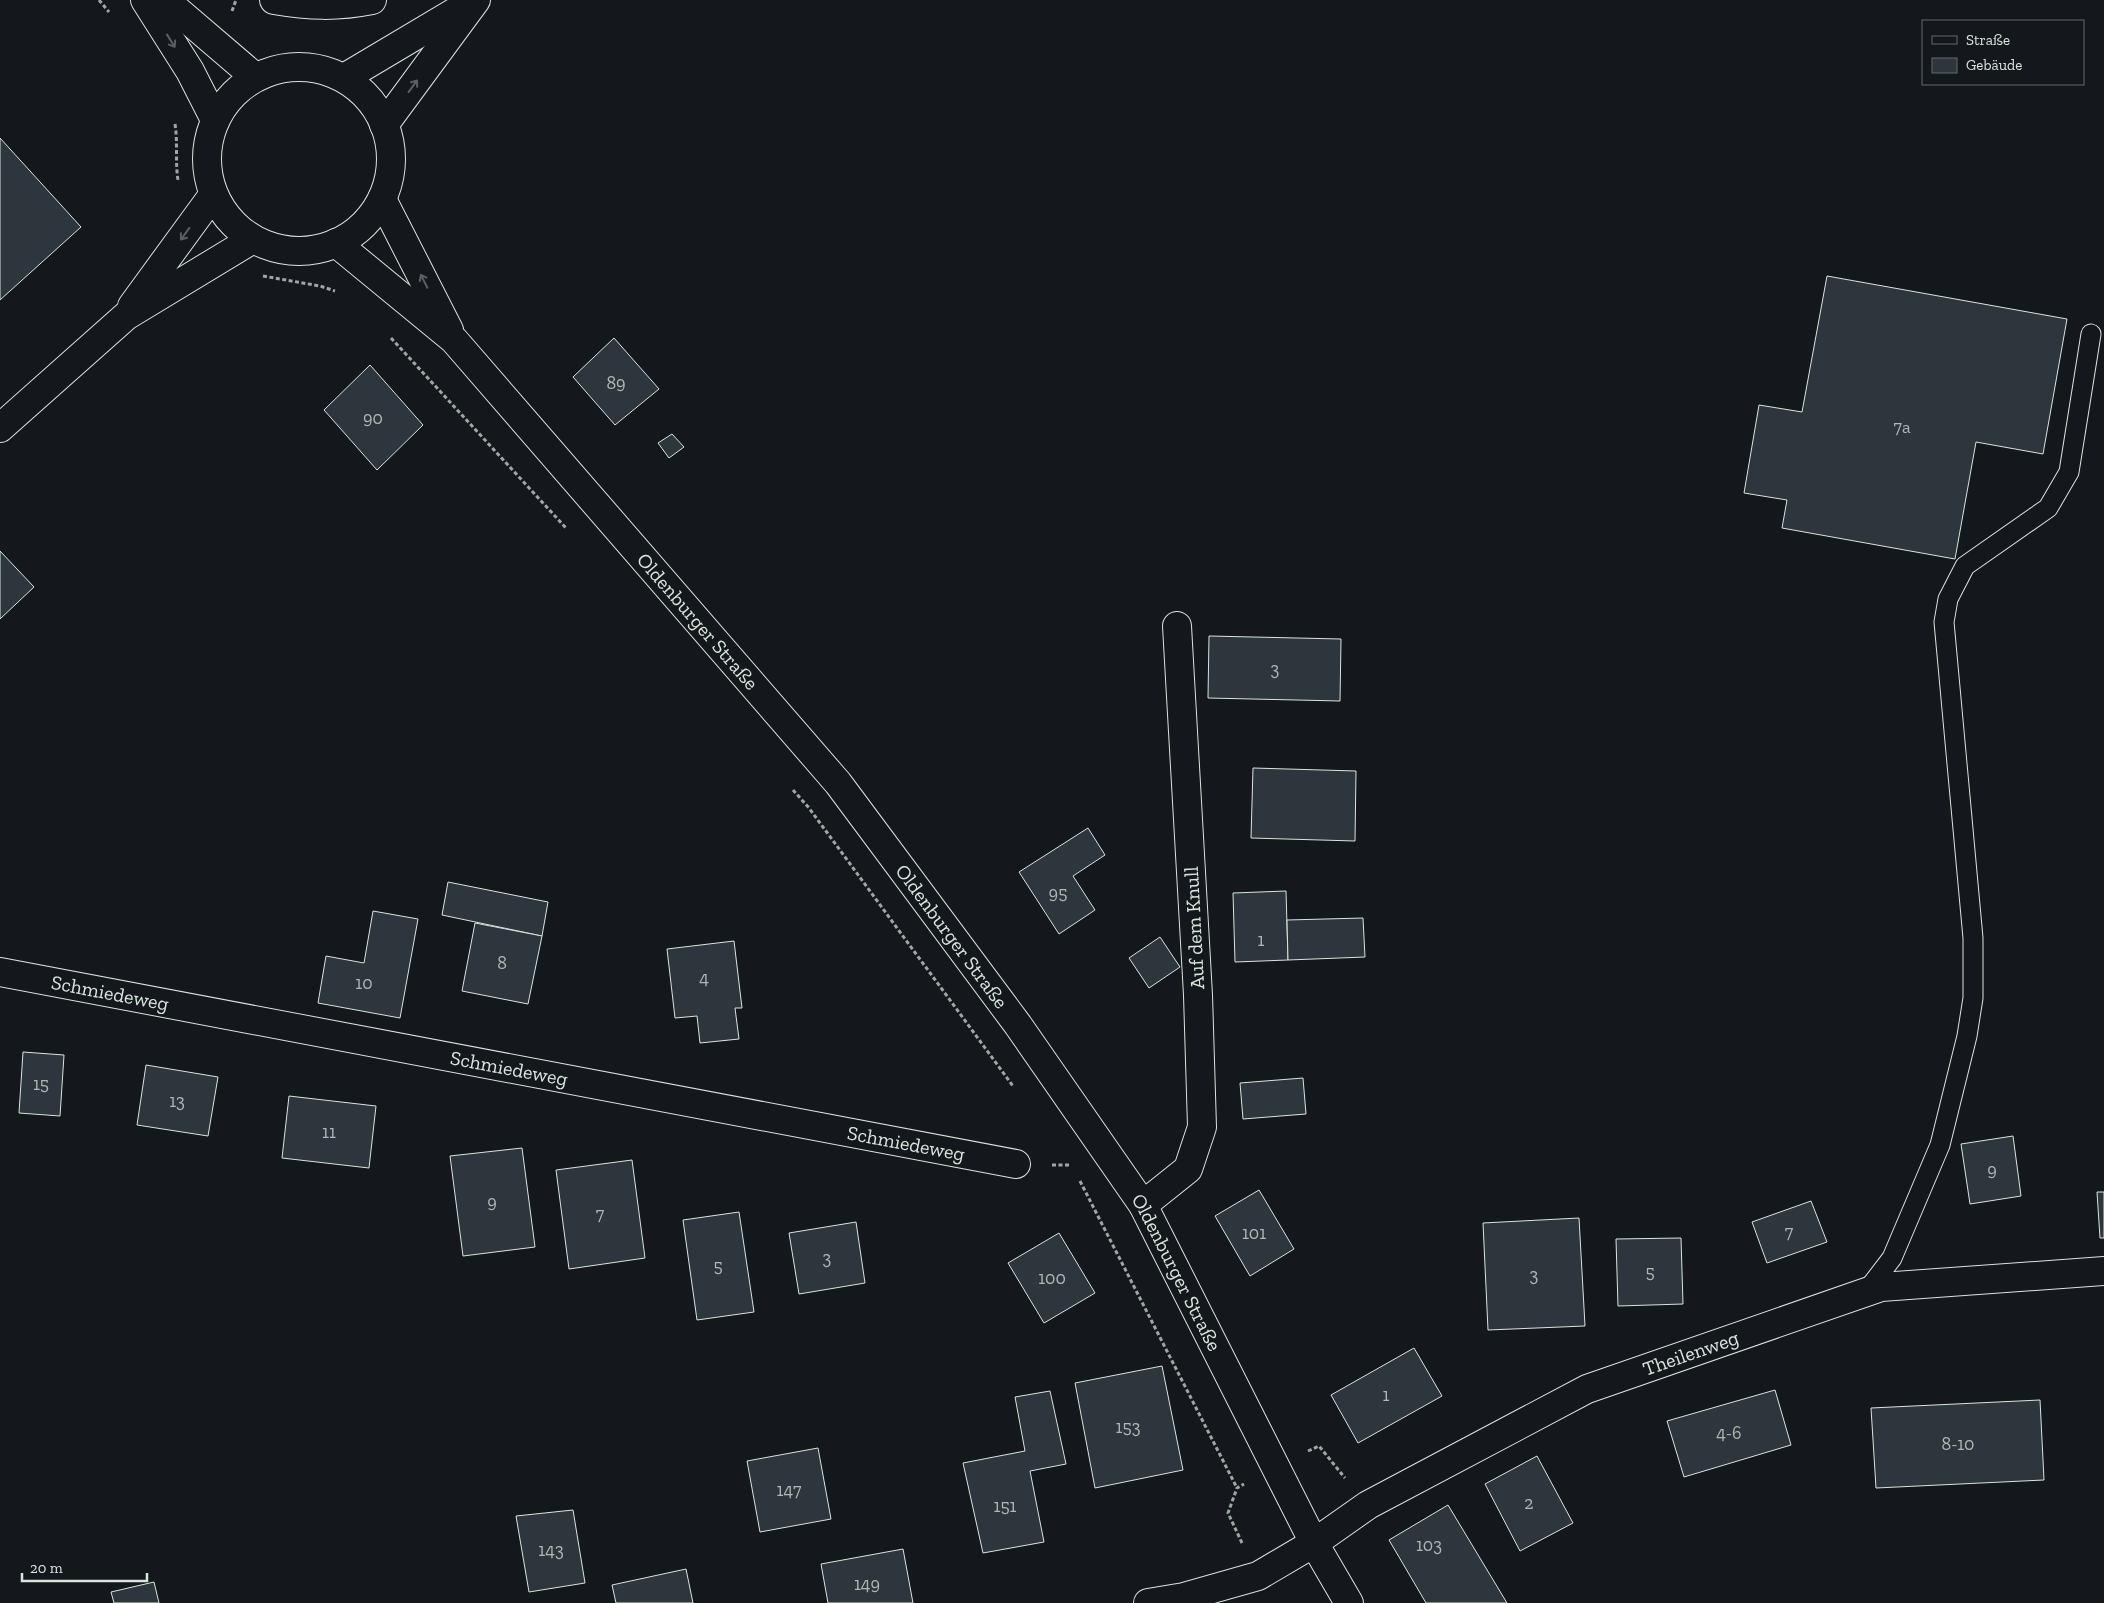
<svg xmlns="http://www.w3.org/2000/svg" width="2104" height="1603" viewBox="0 0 2104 1603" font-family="'Zilla Slab',serif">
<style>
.building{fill:#2c363c;stroke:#d8e6dc}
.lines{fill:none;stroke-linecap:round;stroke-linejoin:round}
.lane-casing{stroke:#d8e6dc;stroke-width:21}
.street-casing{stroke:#d8e6dc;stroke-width:30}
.secondary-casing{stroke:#d8e6dc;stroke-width:30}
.path{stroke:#9da8a2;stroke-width:3;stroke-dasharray:4 2.5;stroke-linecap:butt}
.lane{stroke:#14181c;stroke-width:19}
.street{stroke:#14181c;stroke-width:28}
.secondary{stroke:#14181c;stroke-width:28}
.oneway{stroke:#59605f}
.labels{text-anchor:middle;stroke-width:4;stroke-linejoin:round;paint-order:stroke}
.number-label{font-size:18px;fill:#adbab4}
.street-label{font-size:20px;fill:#d8e6dc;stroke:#14181c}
</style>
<rect width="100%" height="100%" fill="#14181c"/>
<g class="building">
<polygon points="0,138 81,227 0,300"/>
<polygon points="1827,276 2067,319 2043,454 1976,442 1955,559 1782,528 1787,500 1744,493 1759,405 1802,412"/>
<polygon points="614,338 659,389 615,425 573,377"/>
<polygon points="370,365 423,425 377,470 324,410"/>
<polygon points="672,434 684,447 669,458 658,443"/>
<polygon points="0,551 34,587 0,619"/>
<polygon points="1209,636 1341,639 1340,701 1208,698"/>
<polygon points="1253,768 1356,771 1355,841 1251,838"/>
<polygon points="1088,828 1105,855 1073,876 1095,910 1059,934 1019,872"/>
<polygon points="448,882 548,902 542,936 442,915"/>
<polygon points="1286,891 1288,960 1235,962 1233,893"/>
<polygon points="373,911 418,919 400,1018 318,1003 326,956 364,963"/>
<polygon points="1363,918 1365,957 1288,960 1287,920"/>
<polygon points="475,923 542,936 528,1004 462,991"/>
<polygon points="1160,937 1180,967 1149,988 1129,958"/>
<polygon points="734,941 742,1008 735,1008 739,1039 700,1043 697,1016 675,1018 667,949"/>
<polygon points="23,1052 64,1055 60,1116 19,1113"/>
<polygon points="146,1065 218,1077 208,1136 137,1125"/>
<polygon points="1303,1078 1306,1114 1243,1119 1240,1083"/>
<polygon points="289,1096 376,1106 369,1168 282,1158"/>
<polygon points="2013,1136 2021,1196 1970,1204 1961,1144"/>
<polygon points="522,1148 535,1247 463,1256 450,1156"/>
<polygon points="632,1160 645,1258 569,1269 556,1170"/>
<polygon points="1259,1190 1294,1249 1250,1276 1215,1216"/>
<polygon points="2097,1192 2104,1192 2104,1238 2100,1238"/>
<polygon points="1811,1201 1827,1242 1767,1263 1752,1222"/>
<polygon points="739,1212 754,1312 697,1320 683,1220"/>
<polygon points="1579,1218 1585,1326 1488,1330 1483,1223"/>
<polygon points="856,1222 865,1283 799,1294 789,1233"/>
<polygon points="1059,1233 1095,1293 1044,1323 1008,1263"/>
<polygon points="1681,1238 1683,1304 1618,1306 1616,1239"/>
<polygon points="1414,1348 1442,1396 1358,1443 1331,1395"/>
<polygon points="1162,1366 1183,1470 1095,1488 1075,1383"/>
<polygon points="1775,1390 1791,1445 1684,1477 1667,1421"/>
<polygon points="1050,1391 1066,1464 1030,1471 1044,1542 983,1553 963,1463 1025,1451 1015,1397"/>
<polygon points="2040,1400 2044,1480 1876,1488 1871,1408"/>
<polygon points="818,1448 831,1519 760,1532 747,1461"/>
<polygon points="1537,1456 1573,1523 1520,1551 1485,1484"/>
<polygon points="1448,1505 1507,1603 1426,1603 1389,1540"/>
<polygon points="573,1510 585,1583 529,1592 516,1516"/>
<polygon points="903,1549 913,1603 828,1603 821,1564"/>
<polygon points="686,1569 693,1603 616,1603 612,1585"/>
<polygon points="154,1582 159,1603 114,1603 111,1592"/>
</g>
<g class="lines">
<g class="lane-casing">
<polyline id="lane" points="1866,1292 1892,1258 1940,1145 1967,1036 1973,998 1973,938 1944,622 1948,599 1965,566 2048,508 2069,472 2091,334"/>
</g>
<g class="street-casing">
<g id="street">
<polyline points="382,199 449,330"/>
<path id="s1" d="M336,243L454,340L838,783L1018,1025L1143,1205L1314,1543L1349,1603"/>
<path id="s2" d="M0,972L1016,1164"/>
<polyline points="1143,1205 1188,1169 1202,1127 1198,995 1177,626"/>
<path id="s3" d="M1148,1603L1184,1597L1258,1576L1314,1543L1368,1505L1587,1389L1881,1287L2104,1271"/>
</g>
</g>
<g class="secondary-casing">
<g id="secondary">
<polyline points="145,0 190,71 215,120"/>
<polyline points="165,0 255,77"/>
<path d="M274,0C309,6 337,7 372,0"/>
<circle cx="299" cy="159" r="92"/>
<polyline points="344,78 465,6"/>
<polyline points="384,125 476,0"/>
<polyline points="132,306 213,195"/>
<polyline points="0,428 126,316 253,239"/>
</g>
</g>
<g class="path">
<polyline points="99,0 109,12"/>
<polyline points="232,11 236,0"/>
<path d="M175,124C178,143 175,161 178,180"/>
<polyline points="263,276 320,286 335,291"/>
<polyline points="391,338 566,528"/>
<polyline points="793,790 809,808 1013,1086"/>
<polyline points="1052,1165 1071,1165"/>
<polyline points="1080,1181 1237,1488"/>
<polyline points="1308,1451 1319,1446 1345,1478"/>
<polyline points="1242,1543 1228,1513 1237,1488 1244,1484"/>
</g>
<use href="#lane" class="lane"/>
<use href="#street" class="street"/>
<use href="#secondary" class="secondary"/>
</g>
<defs><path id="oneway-shaft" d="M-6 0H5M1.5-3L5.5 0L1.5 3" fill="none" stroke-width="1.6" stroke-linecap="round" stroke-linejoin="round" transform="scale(1.25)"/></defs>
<g class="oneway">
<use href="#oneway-shaft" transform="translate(171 41) rotate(58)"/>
<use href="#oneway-shaft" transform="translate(413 86) rotate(-54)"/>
<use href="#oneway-shaft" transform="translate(185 234) rotate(126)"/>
<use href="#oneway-shaft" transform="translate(424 281) rotate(-117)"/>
</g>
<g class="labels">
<g class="number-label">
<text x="616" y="389">89</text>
<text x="373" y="424">90</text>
<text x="1902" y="433">7a</text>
<text x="1275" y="675">3</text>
<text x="1058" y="899">95</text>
<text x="1261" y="946">1</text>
<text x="502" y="969">8</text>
<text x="704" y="984">4</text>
<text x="364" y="989">10</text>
<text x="41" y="1090">15</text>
<text x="177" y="1107">13</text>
<text x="329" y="1138">11</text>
<text x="1992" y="1176">9</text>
<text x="492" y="1208">9</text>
<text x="600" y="1220">7</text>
<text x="1789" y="1238">7</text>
<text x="1254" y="1239">101</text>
<text x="827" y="1264">3</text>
<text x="718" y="1272">5</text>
<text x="1650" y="1278">5</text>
<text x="1534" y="1281">3</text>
<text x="1052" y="1284">100</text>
<text x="1386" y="1401">1</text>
<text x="1128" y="1433">153</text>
<text x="1729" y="1439">4-6</text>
<text x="1958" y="1450">8-10</text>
<text x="789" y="1496">147</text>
<text x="1529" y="1509">2</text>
<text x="1005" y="1512">151</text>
<text x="1429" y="1551">103</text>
<text x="551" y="1556">143</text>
<text x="867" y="1590">149</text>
</g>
<g class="street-label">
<text dy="7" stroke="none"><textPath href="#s1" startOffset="525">Oldenburger Straße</textPath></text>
<text transform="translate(1194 928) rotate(-93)" y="7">Auf dem Knull</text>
<text dy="7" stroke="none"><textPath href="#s1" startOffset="930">Oldenburger Straße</textPath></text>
<text dy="7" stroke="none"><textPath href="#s2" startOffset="112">Schmiedeweg</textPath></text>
<text dy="7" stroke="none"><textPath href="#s2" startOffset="518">Schmiedeweg</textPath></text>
<text dy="7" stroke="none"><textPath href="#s2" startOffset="922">Schmiedeweg</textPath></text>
<text dy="7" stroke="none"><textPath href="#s1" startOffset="1335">Oldenburger Straße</textPath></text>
<text dy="7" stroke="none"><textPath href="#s3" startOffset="602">Theilenweg</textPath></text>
</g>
</g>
<rect x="1922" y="20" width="162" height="65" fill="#14181c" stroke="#626a69"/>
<rect x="1932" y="36" width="25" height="8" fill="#14181c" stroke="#626a69"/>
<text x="1966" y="45" font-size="15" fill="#d8e6dc">Straße</text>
<rect x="1932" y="58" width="25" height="15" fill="#2c363c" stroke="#626a69"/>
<text x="1966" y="70" font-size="15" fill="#d8e6dc">Gebäude</text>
<path d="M22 1573v8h125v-8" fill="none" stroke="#d8e6dc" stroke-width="2.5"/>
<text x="30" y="1573" font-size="15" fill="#d8e6dc" stroke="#14181c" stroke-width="4" paint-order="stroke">20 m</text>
</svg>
